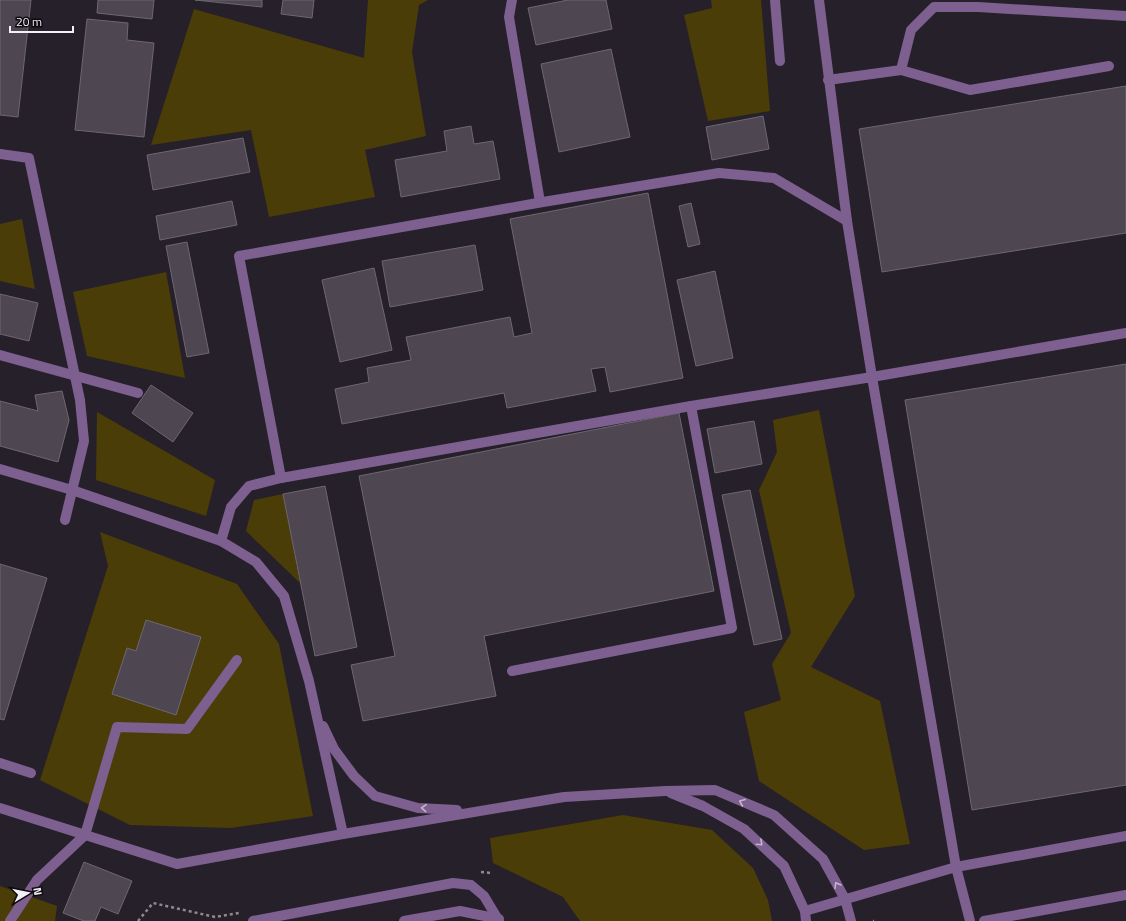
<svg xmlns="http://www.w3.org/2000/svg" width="1126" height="921" viewBox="0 0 1126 921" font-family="'Titillium Web',sans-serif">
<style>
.green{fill:#4b3d07}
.building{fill:#4e4752;stroke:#6e6773}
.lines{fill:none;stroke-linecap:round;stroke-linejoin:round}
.path{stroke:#8e8992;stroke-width:2.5;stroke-dasharray:3 3;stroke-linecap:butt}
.lane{stroke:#7d5f90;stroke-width:10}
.oneway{stroke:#c4b6ce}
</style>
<rect width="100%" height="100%" fill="#26202a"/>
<g class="green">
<polygon points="368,0 428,0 419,5 412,52 426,136 365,150 375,197 269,217 251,130 151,145 194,9 364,58"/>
<polygon points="711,0 761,0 770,111 708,121 684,15 712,8"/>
<polygon points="22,219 35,289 0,281 0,224"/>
<polygon points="166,272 185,378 87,356 73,292"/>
<polygon points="819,410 855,596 811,667 880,701 910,844 864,850 759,781 744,712 781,700 772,664 791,633 759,490 777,452 773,420"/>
<polygon points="97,412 215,480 206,516 96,480"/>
<polygon points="283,494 300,583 246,531 254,500"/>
<polygon points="100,532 237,584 279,644 313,816 231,828 130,825 40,780 108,566"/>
<polygon points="623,815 712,830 753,868 768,900 772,921 580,921 563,897 493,863 490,838"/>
<polygon points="0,886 57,906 55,921 0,921"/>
</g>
<g class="building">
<polygon points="0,0 31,0 18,117 0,115"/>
<polygon points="98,0 154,0 152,19 97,13"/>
<polygon points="195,0 262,0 262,7"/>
<polygon points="283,0 314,0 312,18 281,14"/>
<polygon points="568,0 606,0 612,29 536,45 528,8"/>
<polygon points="87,19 128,23 127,40 154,43 144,137 75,130"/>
<polygon points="611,49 630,137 559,152 541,64"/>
<polygon points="1126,86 1126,233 882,272 859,129"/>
<polygon points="763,116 769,149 712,160 706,127"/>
<polygon points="471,126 474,144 493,141 500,179 401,197 395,160 447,151 444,131"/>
<polygon points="243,138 250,172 153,190 147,155"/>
<polygon points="648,193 683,378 610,392 605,367 591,369 596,391 507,408 504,393 342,424 335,389 369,382 367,368 411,360 406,337 510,317 514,337 532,333 510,219"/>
<polygon points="232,201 237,225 160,240 156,216"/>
<polygon points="691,203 700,244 688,247 679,206"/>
<polygon points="187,242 209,353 187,357 166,246"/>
<polygon points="475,245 483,290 390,307 382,261"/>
<polygon points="374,268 392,350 340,362 322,280"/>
<polygon points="715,271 733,358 696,366 677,280"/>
<polygon points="0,294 38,303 29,341 0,334"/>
<polygon points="1126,364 1126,785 972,810 905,400"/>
<polygon points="151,385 193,413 173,442 132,413"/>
<polygon points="62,391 69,420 58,462 0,446 0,401 38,411 35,395"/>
<polygon points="679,413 714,591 484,636 496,696 363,721 351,665 395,656 359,476"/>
<polygon points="754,421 762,464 715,473 707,429"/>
<polygon points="325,486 357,647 315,656 283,494"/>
<polygon points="750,490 782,639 754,645 722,495"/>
<polygon points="0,564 47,578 4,720 0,719"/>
<polygon points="146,620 201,637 176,715 112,694 127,648 136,651"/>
<polygon points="84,862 132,881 118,914 101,907 95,921 84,921 63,913"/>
</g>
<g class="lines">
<g class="path">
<polyline points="481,872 491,873"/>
<polyline points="138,921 153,903 215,917 239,913"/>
<polyline points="873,921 874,921"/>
</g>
<g class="lane">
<polyline points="512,0 509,17 540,202"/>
<polyline points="775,0 780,61"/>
<polyline points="819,0 847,221 872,377 1126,333"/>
<polyline points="901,70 970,90 1109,66"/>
<polyline points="828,80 901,70 911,30 934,7 978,7 1126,16"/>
<polyline points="0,154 29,158 80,400 84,441 65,520"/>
<polyline points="0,355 138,393"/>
<polyline points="0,469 72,490 221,541 256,562 284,596 309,681 343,834"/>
<polyline points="281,478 239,256 543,202 719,173 774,178 847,221"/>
<polyline points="221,541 231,507 249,486 281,478 691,406 872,377 956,867 970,921"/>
<polyline points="512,671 732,628 691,406"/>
<polyline points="323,726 334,749 354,776 375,796 418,808 457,810"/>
<polyline points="0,763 31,773"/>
<polyline points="671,793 703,806 744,829 784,866 805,911 806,921"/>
<polyline points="0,808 177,864 343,834 564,797 665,791 715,790 774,815 823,859 845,899 851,921"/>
<polyline points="805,911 956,867 1126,836"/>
<polyline points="10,921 37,880 85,835 117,727 187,729 237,660"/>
<polyline points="253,921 453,883 471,885 484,896 499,921"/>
<polyline points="404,921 460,911 499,919"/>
<polyline points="984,921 1126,895"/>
</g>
</g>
<defs><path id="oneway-chevron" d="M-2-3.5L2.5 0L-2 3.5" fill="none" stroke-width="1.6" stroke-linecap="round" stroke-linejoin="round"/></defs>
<g class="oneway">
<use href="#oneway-chevron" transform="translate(742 802) rotate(-157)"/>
<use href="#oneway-chevron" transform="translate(424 808) rotate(-177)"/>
<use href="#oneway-chevron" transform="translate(760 843) rotate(43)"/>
<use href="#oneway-chevron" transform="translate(837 885) rotate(-120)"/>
</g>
<g transform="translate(28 893) rotate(80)" stroke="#0d0b0f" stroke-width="3" paint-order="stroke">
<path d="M0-3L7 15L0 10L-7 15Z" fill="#f4f0f7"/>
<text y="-6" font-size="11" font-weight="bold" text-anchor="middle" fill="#f4f0f7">N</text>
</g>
<path d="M10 26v6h63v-6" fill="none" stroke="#f4f0f7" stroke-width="2"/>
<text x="16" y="26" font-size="12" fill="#f4f0f7" stroke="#0d0b0f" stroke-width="3" paint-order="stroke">20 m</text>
</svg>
